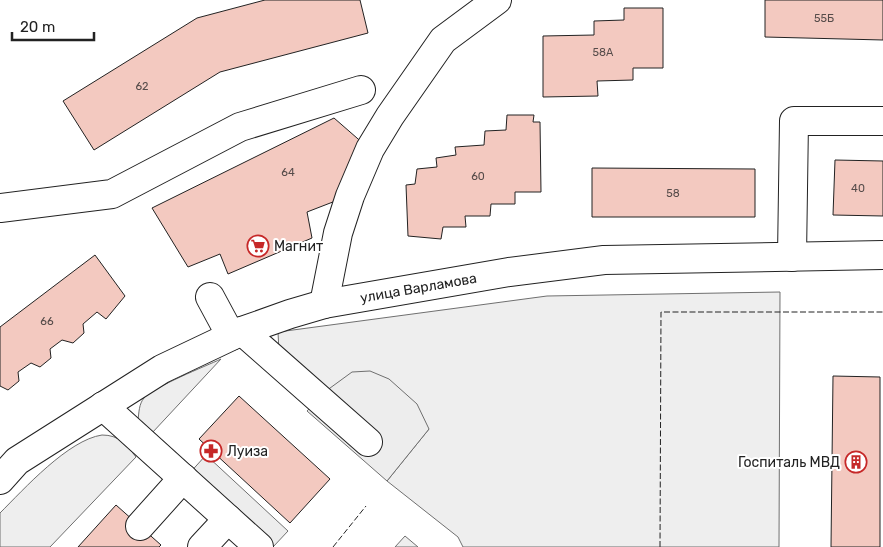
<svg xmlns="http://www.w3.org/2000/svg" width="883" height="547" viewBox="0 0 883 547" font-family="Rubik,sans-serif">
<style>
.green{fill:#eee;stroke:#6f6f6f}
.parking{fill:#ededed;stroke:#6f6f6f}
.building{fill:#f3c9c0;stroke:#222}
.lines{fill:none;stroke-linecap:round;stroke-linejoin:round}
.minor-casing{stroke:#222;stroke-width:30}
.minor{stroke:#fff;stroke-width:28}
.fence{stroke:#222;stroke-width:1;stroke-dasharray:6 2.5;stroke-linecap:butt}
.labels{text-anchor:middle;stroke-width:4;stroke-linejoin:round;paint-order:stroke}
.number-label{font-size:11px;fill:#564c4a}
.poi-label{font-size:14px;fill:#222;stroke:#fff;text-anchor:start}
.street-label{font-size:14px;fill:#222;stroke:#fff}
</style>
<rect width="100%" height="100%" fill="#fff"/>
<g class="green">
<polygon points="780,292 779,547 463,547 458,537 387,481 429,429 326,391 279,352 278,332 547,296"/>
<path d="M221,359L152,433L138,420C139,412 139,404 144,398C153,387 206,366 221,359Z"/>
<path d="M102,435C119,435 126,444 136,457L50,547H0V513C24,489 68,440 102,435Z"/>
<polygon points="405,536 418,547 395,547"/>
</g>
<g class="parking">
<polygon points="370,371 389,379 417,404 429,429 387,481 307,411 326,391 352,372"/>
<polygon points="206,455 288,531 273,547 266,547 187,476"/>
</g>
<g class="building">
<polygon points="265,0 360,0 368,33 220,72 94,150 63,101 197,18"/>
<polygon points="765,0 883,0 883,40 765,37"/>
<polygon points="624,8 663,8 663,68 633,68 633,80 597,81 598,96 543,97 543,36 594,35 594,21 624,20"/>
<polygon points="507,115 534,115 533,122 540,122 541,192 515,192 515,204 491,204 490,216 465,216 466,227 443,227 441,239 408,236 406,185 415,184 417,169 437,167 436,158 456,155 455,147 484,145 485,131 506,130"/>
<polygon points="334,118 365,145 338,200 307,212 312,238 228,274 220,254 188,267 152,208"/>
<polygon points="835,160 883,161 883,216 833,215"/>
<polygon points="592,168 755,169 755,217 592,217"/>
<polygon points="95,255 125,296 106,319 97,312 83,324 84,333 73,343 62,340 50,349 51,358 40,367 31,363 18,372 19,381 8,390 0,386 0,327"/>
<polygon points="833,376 880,377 880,547 831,547"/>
<polygon points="239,396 330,479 290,523 199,439"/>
<polygon points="116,505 161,545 159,547 78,547"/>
</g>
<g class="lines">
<g class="minor-casing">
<g id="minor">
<polyline points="0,208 112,194 240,127 361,90"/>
<polyline points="792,257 794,121 883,121"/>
<polyline points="210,297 231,336"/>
<polyline points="324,304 338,233 350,196 370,149 390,116 443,40 497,0"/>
<polyline points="242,331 368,442"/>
<polyline points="103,406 259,547"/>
<path id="s1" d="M0,480L17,461L162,369L242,331L290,314L324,304L509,272L604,260L883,255"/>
<polyline points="140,526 183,478"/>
<polyline points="202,547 228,519"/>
</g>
</g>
<use href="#minor" class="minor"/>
<g class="fence">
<polyline points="333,547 366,506"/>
<polyline points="660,547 661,312 883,312"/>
</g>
</g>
<defs>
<g id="supermarket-ring" transform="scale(1.125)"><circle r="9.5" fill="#fff" stroke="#c62828" stroke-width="1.5"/><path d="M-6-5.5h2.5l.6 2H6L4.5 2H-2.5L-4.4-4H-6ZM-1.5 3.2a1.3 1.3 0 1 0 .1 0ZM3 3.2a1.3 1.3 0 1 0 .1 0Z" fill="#c62828"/></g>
<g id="pharmacy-ring" transform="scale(1.125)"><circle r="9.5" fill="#fff" stroke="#c62828" stroke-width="1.5"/><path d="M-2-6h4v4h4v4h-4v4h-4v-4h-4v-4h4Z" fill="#c62828"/></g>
<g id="building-ring" transform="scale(1.125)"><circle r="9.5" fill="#fff" stroke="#c62828" stroke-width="1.5"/><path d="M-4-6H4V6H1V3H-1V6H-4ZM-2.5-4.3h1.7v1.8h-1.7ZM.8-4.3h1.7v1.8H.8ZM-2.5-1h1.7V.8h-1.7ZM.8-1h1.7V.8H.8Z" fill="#c62828"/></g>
</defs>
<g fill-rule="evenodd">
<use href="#supermarket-ring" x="258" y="246"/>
<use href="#pharmacy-ring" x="211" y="451"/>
<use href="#building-ring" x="856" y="462"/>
</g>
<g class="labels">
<g class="number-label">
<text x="824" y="22">55Б</text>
<text x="603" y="56">58А</text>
<text x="142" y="90">62</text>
<text x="288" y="176">64</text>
<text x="478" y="180">60</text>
<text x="858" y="192">40</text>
<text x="673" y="197">58</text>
<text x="47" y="325">66</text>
</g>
<g class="poi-label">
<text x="274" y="251">Магнит</text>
<text x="227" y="456">Луиза</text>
<text x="840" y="467" text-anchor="end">Госпиталь МВД</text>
</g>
<g class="street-label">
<text dy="5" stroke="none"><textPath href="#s1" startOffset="468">улица Варламова</textPath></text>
</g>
</g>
<path d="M12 32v8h82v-8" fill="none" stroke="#222222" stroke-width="2.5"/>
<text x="20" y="32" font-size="15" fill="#222222" stroke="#ffffff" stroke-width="4" paint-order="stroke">20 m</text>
</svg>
